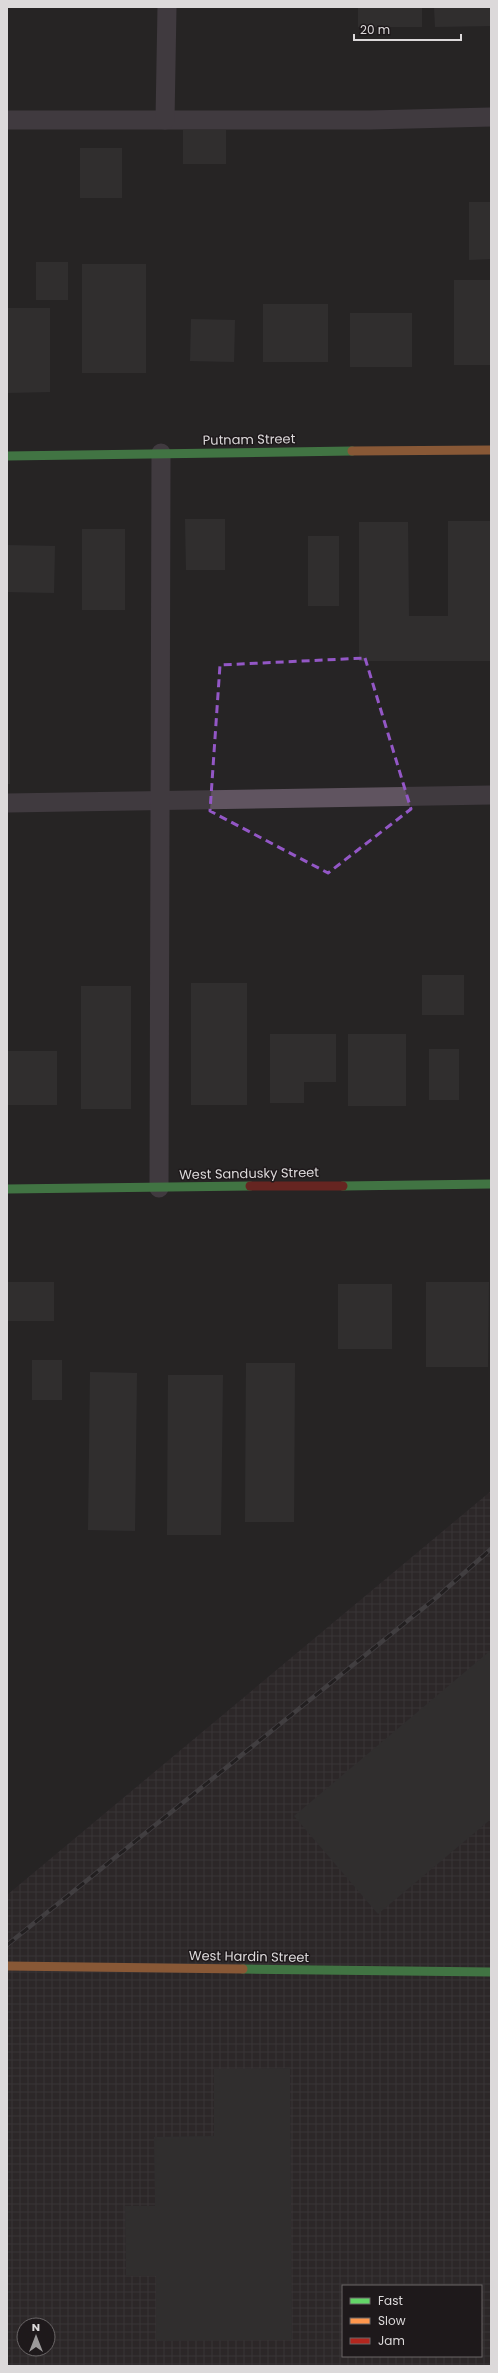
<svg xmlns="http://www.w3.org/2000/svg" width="498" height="2373" viewBox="0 0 498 2373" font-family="Poppins,sans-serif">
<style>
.industrial{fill:url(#industrial-grid);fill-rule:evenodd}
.building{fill:#3c3a3b}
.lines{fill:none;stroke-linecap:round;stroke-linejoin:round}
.lane{stroke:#605460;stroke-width:19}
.fast{stroke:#63d668;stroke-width:9}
.slow{stroke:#ff974d;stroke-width:9}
.jam{stroke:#b3261e;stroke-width:9}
.rail-casing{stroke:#625d63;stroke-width:4.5}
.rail{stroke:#1e191b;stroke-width:3;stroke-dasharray:9;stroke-linecap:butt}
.marked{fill:none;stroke:#9357c6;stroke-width:3;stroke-dasharray:8 5;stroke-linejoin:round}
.labels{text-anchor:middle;stroke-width:3;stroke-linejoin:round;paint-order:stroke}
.street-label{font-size:13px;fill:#dcd9da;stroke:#1e191b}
</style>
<defs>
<pattern id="industrial-grid" width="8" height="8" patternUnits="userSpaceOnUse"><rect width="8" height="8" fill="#332b2e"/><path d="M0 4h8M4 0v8" fill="none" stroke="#50494c"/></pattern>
</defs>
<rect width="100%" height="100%" fill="#262425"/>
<path class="industrial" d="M491,1491V2366H7V1895ZM343,2286H481V2356H343ZM24,2325H48V2349H24Z"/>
<g class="building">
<rect x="358" y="7" width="64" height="20"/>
<polygon points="434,7 491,7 491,26 435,27"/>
<rect x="183" y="130" width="43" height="34"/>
<rect x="80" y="148" width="42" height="50"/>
<polygon points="469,202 491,202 491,259 469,260"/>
<rect x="36" y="262" width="32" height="38"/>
<rect x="82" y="264" width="64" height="109"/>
<rect x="454" y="280" width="37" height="85"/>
<rect x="263" y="304" width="65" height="58"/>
<polygon points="7,308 50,308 50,392 7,393"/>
<rect x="350" y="313" width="62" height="54"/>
<polygon points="191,319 235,320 234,362 190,361"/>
<polygon points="185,519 225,519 225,570 186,570"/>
<polygon points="448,521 491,521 491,661 359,661 359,522 408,522 409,616 448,616"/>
<rect x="82" y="529" width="43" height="81"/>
<rect x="308" y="536" width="31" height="70"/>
<polygon points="7,545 55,546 54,593 7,592"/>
<rect x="7" y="730" width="3" height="54"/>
<rect x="422" y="975" width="42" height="40"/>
<rect x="191" y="983" width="56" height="122"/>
<rect x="81" y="986" width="50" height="123"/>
<polygon points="270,1034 336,1034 336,1082 304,1082 304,1103 270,1103"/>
<rect x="348" y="1034" width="58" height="72"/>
<rect x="429" y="1049" width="30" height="51"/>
<rect x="7" y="1051" width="50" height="54"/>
<rect x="7" y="1282" width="47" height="39"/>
<polygon points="426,1282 489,1282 488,1367 426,1367"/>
<rect x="338" y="1284" width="54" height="65"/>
<rect x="32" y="1360" width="30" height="40"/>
<polygon points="246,1363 295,1363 294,1522 245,1522"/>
<polygon points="90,1372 137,1373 135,1531 88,1530"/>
<polygon points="168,1375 223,1375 221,1535 167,1535"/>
<polygon points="491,1650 491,1819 378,1914 294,1816"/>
<polygon points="290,2068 292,2340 156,2341 156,2276 126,2276 125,2206 155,2206 154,2137 214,2136 214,2069"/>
</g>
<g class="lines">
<g class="lane">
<polyline points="7,120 370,120 491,117"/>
<polyline points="165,120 167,7"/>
<polyline points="7,803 491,795"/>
<polyline points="159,1188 161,453"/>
</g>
<g class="fast">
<polyline points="7,456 352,451"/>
<polyline points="343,1186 491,1184"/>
<polyline points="7,1189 250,1186"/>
<polyline points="243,1969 491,1972"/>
</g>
<g class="slow">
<polyline points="352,451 491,450"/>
<polyline points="7,1966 243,1969"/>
</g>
<polyline class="jam" points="250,1186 343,1186"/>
<g class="rail-casing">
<polyline id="rail" points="7,1945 437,1597 491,1549"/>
</g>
<use href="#rail" class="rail"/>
</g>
<path d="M0 0H498V2373H0ZM365,658L411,809L328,873L210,811L220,665Z" fill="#262425" fill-opacity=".55" fill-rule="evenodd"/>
<path class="marked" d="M365,658L411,809L328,873L210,811L220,665Z"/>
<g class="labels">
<g class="street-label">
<text transform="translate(249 439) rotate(-1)" y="5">Putnam Street</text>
<text transform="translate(249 1173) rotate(-1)" y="5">West Sandusky Street</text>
<text transform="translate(249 1956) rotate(1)" y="5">West Hardin Street</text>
</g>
</g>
<rect width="498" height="2373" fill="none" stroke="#dcd9da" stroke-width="16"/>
<rect x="342" y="2285" width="140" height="72" fill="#1e191b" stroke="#6a6667"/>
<rect x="350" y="2298" width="20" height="6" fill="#63d668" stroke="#6a6667"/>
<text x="378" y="2305" font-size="12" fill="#dcd9da">Fast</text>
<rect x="350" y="2318" width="20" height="6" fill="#ff974d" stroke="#6a6667"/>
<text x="378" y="2325" font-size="12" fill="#dcd9da">Slow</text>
<rect x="350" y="2338" width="20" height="6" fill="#b3261e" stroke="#6a6667"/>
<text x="378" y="2345" font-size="12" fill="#dcd9da">Jam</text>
<g transform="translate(36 2337)"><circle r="19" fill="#1e191b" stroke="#6a6667"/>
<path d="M0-3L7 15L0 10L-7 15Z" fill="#9c9a9b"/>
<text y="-6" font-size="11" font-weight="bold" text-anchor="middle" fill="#dcd9da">N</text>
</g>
<path d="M354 34v6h107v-6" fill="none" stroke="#dcd9da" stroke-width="2"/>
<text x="360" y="34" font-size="12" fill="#dcd9da" stroke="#1e191b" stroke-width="3" paint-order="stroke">20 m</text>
</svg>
